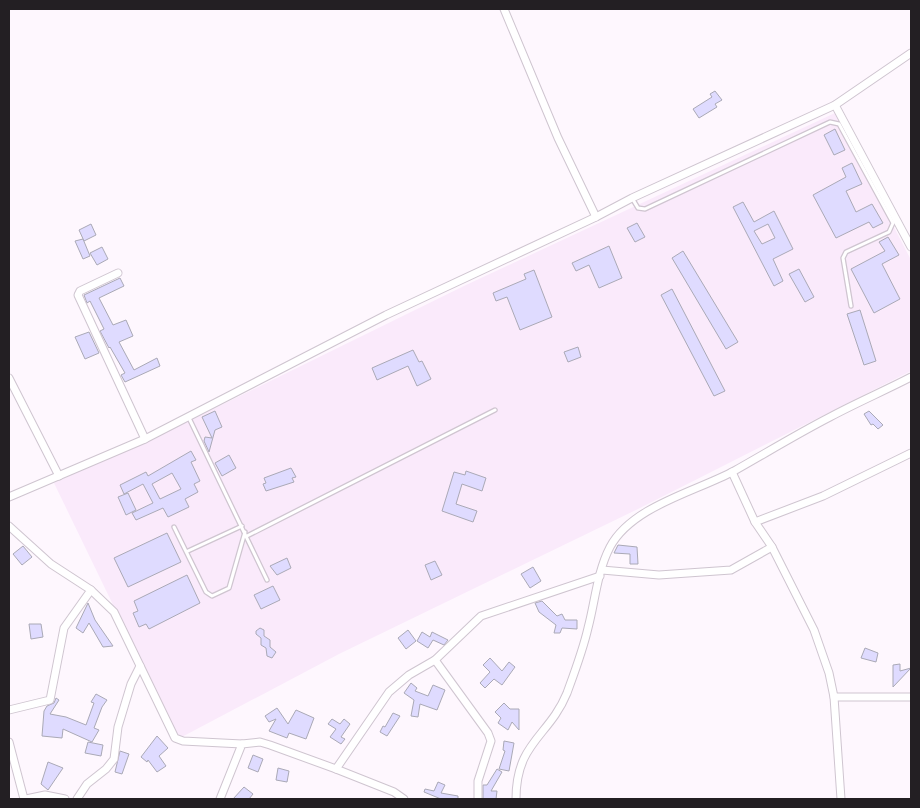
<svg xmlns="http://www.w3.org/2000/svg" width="920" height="808" viewBox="0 0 920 808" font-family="'PT Sans',sans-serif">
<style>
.built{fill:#faeafb}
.building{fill:#dfdbff;stroke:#aaa9b6;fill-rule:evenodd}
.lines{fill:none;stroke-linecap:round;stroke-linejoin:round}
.lane-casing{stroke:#cfc5d0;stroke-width:5.5}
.street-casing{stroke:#cfc5d0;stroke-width:9}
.lane{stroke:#fff;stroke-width:3}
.street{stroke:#fff;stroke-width:7}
</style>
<rect width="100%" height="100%" fill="#fef7fe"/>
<polygon class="built" points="835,113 911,260 911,371 638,509 339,654 178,739 54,483 193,419 466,285"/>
<g class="building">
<polygon points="715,91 722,100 715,104 717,107 699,118 693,109 712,97 710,94"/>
<polygon points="835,129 845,150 834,155 824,135"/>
<polygon points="852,163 862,184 846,191 856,212 872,204 883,223 873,228 869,222 836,238 813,195 846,177 842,168"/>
<path d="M743,202L754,222L774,211L793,249L773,259L783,281L774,286L733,207ZM768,224L775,238L762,244L754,231Z"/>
<polygon points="637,223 645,237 635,242 627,228"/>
<polygon points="91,224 96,235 84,241 79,230"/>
<polygon points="888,237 899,255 882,264 900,299 874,313 851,269 885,251 879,242"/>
<polygon points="83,239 90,256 83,259 75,241"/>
<polygon points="609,246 622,278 599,288 589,265 576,271 572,263"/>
<polygon points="102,247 108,259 97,265 90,253"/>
<polygon points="683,251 738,342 726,349 672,258"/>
<polygon points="799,269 814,297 805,302 789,274"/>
<polygon points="534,270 552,317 520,330 507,297 496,301 493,293 526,279 524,274"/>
<polygon points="120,278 124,286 99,298 113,325 126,320 133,336 119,342 134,370 157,358 160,366 125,382 121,375 125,373 110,347 109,348 100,331 104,329 90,301 87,303 84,295"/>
<polygon points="672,289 725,391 714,396 661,295"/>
<polygon points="860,310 876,361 864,365 847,314"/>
<polygon points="89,332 99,353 85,359 75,337"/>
<polygon points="578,347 581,357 568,362 564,352"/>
<polygon points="413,350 419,362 422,361 431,379 417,386 408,366 377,380 372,368"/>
<polygon points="215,411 222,427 215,430 209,452 204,441 205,437 212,438 202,417"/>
<polygon points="869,411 883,425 878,429 873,424 871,425 864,414"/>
<path d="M191,451L196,460L191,462L200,481L194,484L198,492L185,499L189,507L168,517L163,508L136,520L132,513L153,503L143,484L124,494L120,485L146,472L148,476ZM172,473L181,489L160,499L152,484Z"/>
<polygon points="229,455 236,468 222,476 215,463"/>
<polygon points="291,468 296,477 292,478 294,482 266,491 263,484 266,483 264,478"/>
<polygon points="466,471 486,478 482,491 462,484 456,504 477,511 473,522 442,511 454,472 465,475"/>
<polygon points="128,493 136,510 126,515 118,497"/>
<polygon points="167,533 181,562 128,587 114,558"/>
<polygon points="618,545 637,547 638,564 630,564 630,554 614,553"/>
<polygon points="23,546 32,557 22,565 13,554"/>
<polygon points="287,558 291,568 277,575 270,566"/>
<polygon points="435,561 442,575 431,580 425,565"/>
<polygon points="533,567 541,581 530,588 521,574"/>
<polygon points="187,575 200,603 149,629 146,624 139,627 133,613 138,611 134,601"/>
<polygon points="273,586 280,600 261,609 254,595"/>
<polygon points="542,601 557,616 562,614 565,620 577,620 577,629 562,628 560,633 554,633 556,625 539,612 535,603"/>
<polygon points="88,603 95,620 113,646 103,647 89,623 83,633 76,628"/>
<polygon points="29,624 41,624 43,637 31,639"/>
<polygon points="260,628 264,630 264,636 270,640 270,647 276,652 272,658 267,656 266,648 261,645 261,638 256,634 256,631"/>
<polygon points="408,630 416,641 406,649 398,638"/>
<polygon points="422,632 430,637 432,632 448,640 444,645 433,640 428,648 417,641"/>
<polygon points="865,648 878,653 876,662 861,658"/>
<polygon points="490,658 502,671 509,662 515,667 502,685 494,679 485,688 480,683 490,672 483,665"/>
<polygon points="900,664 900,671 911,668 893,687 893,665"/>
<polygon points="411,683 417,688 415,691 428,696 433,685 445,690 437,710 420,704 418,717 411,716 414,700 404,693"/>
<polygon points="96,694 107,700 102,707 94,728 99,730 92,742 63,729 62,738 42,736 44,711 47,706 54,703 56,698 59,700 50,714 66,717 86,725 94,703 91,702"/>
<polygon points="504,703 510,709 519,709 519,730 512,722 508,730 498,723 501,718 495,712"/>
<polygon points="277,708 288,724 296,710 314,718 306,739 289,733 287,738 269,731 276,719 269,722 265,716"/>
<polygon points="393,713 400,716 387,736 380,732 383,726 385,727"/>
<polygon points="332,719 340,724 344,719 350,724 341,737 345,739 341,744 330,737 336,729 328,724"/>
<polygon points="157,736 168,748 159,756 166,766 157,772 148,760 147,762 141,757"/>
<polygon points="504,741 514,743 509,771 499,769 505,751 503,750"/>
<polygon points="88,742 103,745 101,756 85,753"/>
<polygon points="120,751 129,754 122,774 115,772"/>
<polygon points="253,755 263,759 258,772 248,768"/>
<polygon points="48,762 63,768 48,790 41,784"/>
<polygon points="278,768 289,771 287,782 276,780"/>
<polygon points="497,769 502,772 491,791 497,791 496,799 483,799 483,785 487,785"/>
<polygon points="438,782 445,785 441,793 458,796 458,799 441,799 424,792 425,789 434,791"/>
<polygon points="244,787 253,794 249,799 233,799"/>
</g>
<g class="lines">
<g class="lane-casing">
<g id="lane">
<polyline points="632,198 638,208 645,209 830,122 839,124 893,223 889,232 846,252 843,258 851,306"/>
<polyline points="189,418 267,580"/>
<polyline points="174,527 206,592 212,596 229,588 245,532"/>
<polyline points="247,536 495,410"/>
<polyline points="188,551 242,526"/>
</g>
</g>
<g class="street-casing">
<g id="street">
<polyline points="504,9 558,138 596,217"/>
<polyline points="835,105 911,247"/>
<polyline points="118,273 80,291 78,295 145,439"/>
<polyline points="9,378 59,476"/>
<polyline points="732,472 755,522 772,547 814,630 829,673 834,697 841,799"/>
<polyline points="9,497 145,439 386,315 596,217 632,198 835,105 911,53"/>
<polyline points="755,522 823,496 911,453"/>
<polyline points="9,526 51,564 91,590 64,628 50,700 9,710"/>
<polyline points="602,570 659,575 731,570 772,547"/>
<polyline points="91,590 114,612 175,738 183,741 242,744"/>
<polyline points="435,660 488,733 491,741 478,781 478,799"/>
<polyline points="834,697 911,697"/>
<polyline points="9,742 24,799"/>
<polyline points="336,769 389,692 409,675 435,660 481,616 600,576"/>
<polyline points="26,799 45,795 65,799"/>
<polyline points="77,799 87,784 106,769 114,759 118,727 131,684 140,666"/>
<polyline points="220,799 242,744 260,742 270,745 336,769 394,792 404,799"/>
<path d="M516,799C516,742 549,737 567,693C575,671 583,650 588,628C595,602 597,572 610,547C632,506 695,492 734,471C766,453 797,434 830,417C856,403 884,391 911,377"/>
</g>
</g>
<use href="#lane" class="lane"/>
<use href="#street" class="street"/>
</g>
<rect width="920" height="808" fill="none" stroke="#231f23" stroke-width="20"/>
</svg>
